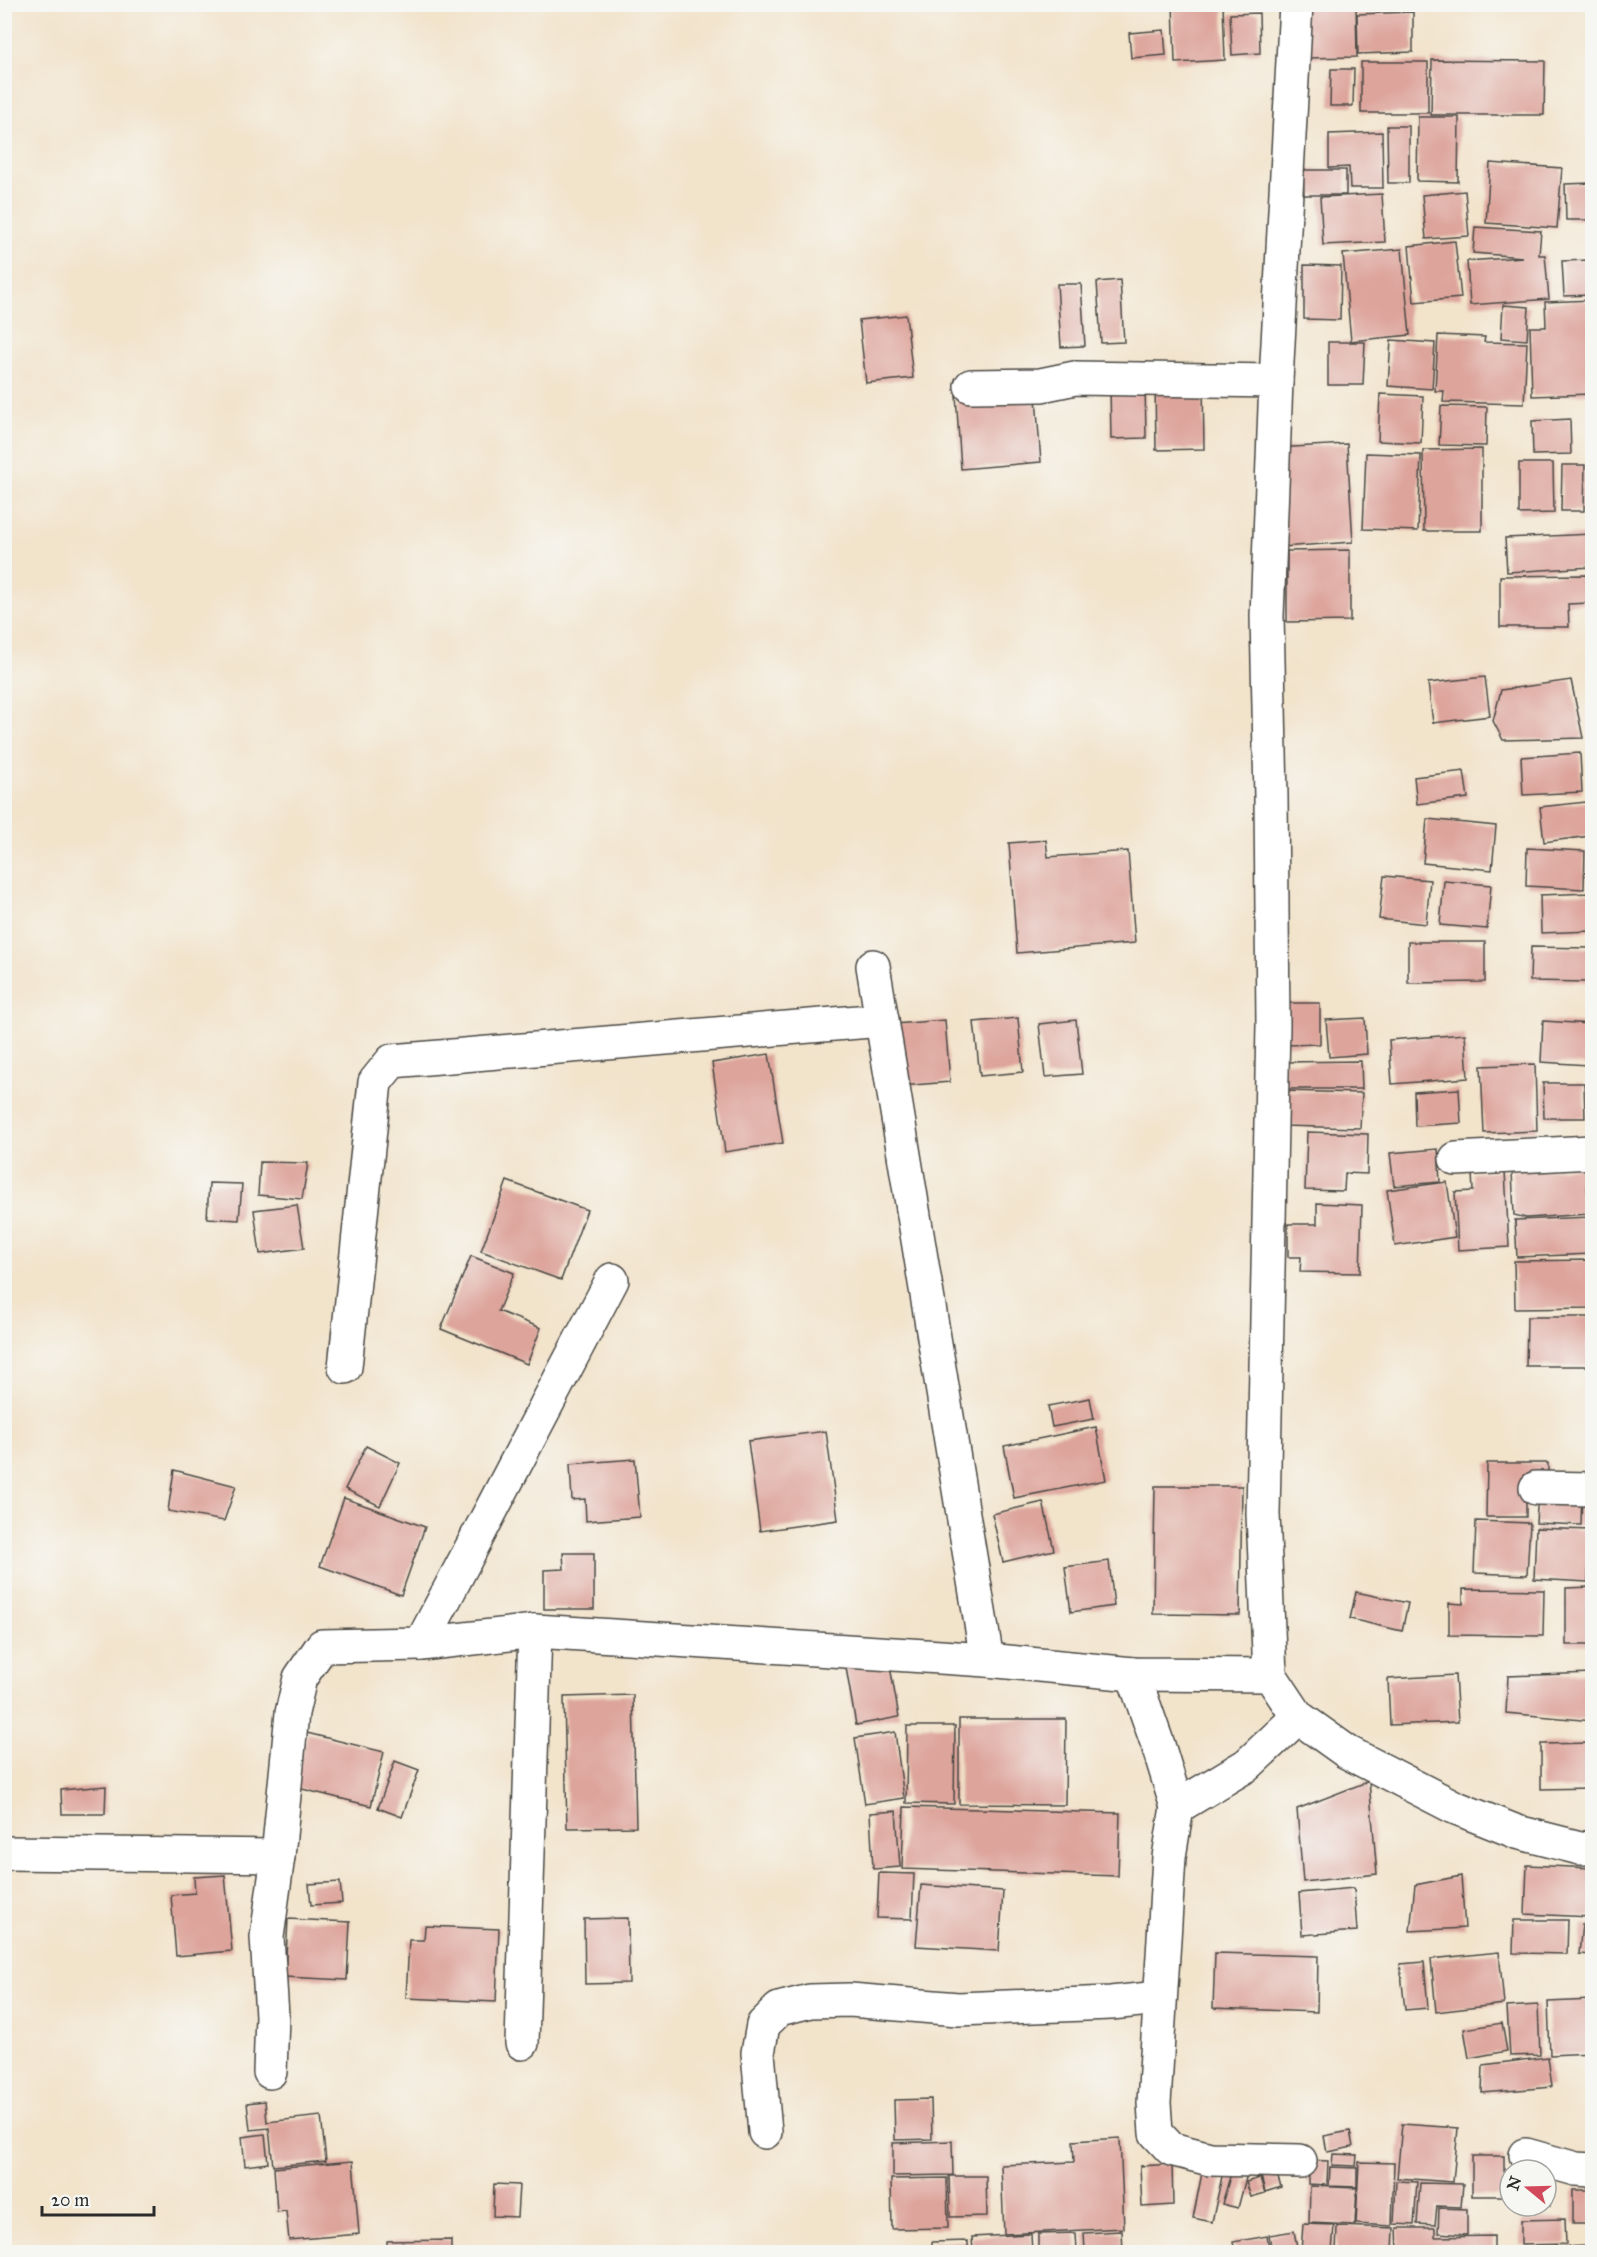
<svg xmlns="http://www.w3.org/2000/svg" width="1597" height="2257" viewBox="0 0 1597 2257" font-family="'IM FELL Great Primer',serif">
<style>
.building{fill:#dda49b}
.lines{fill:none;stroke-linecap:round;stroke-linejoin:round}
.minor-casing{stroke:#494743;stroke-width:36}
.minor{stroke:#fff;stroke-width:33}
</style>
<rect width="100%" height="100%" fill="#f6f6f2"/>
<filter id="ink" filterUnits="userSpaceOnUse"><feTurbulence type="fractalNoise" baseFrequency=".0167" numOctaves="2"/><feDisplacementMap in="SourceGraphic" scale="12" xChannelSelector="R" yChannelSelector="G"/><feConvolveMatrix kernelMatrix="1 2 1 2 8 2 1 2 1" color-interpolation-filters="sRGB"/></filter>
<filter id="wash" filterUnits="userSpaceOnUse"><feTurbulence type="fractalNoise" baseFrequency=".008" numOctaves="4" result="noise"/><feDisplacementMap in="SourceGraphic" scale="24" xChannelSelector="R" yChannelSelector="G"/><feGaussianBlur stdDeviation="1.35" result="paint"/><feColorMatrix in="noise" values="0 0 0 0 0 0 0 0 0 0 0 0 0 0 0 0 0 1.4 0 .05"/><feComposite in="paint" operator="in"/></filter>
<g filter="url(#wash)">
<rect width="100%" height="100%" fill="#f2e3cb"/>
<g id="blocks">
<g class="building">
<polygon points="1173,4 1223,4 1225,60 1175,63"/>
<polygon points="1304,4 1356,4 1357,57 1306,58"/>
<polygon points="1362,4 1413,4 1413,8 1362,9"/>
<polygon points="1413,12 1413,52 1358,54 1357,14"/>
<polygon points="1259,13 1260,53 1232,55 1230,14"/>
<polygon points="1164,30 1166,55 1131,58 1129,33"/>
<polygon points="1432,60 1545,61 1544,115 1431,115"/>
<rect x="1361" y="62" width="67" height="51"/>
<polygon points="1331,69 1354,69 1353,106 1330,106"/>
<polygon points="1418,117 1459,117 1458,182 1417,181"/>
<polygon points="1387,126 1409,126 1409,183 1388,183"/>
<polygon points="1382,132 1383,188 1350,188 1349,167 1329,168 1329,134"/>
<polygon points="1490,163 1562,168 1557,228 1486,223"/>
<polygon points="1303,170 1346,170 1346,195 1304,195"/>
<polygon points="1592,183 1592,220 1566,220 1565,184"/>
<polygon points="1465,191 1469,236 1426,239 1422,195"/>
<polygon points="1382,194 1385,242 1323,245 1320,197"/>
<polygon points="1475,227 1541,231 1539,255 1545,255 1549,299 1470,305 1467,261 1523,257 1473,253"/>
<polygon points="1455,241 1461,298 1414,302 1409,246"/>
<polygon points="1402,249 1410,335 1351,341 1343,254"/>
<polygon points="1590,260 1592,295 1564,296 1562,261"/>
<polygon points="1304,265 1341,266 1340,320 1304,319"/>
<polygon points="1120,280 1124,342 1101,343 1097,282"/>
<polygon points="1057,284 1081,284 1085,346 1061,347"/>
<polygon points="1592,300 1592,394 1532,396 1530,327 1546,327 1545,302"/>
<polygon points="1503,305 1529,307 1527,340 1501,338"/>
<polygon points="906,315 913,378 866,383 859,320"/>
<polygon points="1438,335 1485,337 1484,342 1527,343 1524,404 1443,402 1444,391 1435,391"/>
<polygon points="1391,340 1435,343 1432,389 1388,386"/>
<polygon points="1328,342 1365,342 1363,385 1328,385"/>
<polygon points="1203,381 1204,449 1156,450 1155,382"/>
<polygon points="1145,384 1146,438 1111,439 1110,385"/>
<polygon points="992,392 1036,398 1041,462 961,469 956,395"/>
<polygon points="1380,394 1423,396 1421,443 1378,441"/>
<polygon points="1441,406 1487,407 1486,446 1439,445"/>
<polygon points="1570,419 1571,454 1533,455 1532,421"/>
<polygon points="1347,444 1353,542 1281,547 1275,448"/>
<polygon points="1482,449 1482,531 1424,531 1423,450"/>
<polygon points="1366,453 1421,455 1418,531 1363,529"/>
<polygon points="1519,463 1553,463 1554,513 1519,514"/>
<polygon points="1562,465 1585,465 1584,511 1561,511"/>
<polygon points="1592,534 1592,567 1507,572 1505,538"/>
<polygon points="1350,550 1350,621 1287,622 1287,551"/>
<polygon points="1590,575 1590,603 1568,604 1569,627 1500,627 1500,576"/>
<polygon points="1485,677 1490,716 1433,723 1428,683"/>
<polygon points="1571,680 1583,738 1503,740 1493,721 1501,690"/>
<polygon points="1580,753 1582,792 1523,795 1521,757"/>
<polygon points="1464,771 1468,798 1417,804 1414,777"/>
<polygon points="1586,802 1590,836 1544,842 1540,807"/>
<polygon points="1427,819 1496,826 1492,870 1423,863"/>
<polygon points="1046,840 1048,857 1128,851 1135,943 1017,953 1009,843"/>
<polygon points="1527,848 1585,851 1584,889 1526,886"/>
<polygon points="1384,876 1430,880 1426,924 1379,919"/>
<polygon points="1444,881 1491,885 1487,929 1440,925"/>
<polygon points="1591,893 1592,931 1541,933 1540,895"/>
<polygon points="1408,942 1485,942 1485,982 1408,983"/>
<polygon points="1531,947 1589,948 1588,982 1530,981"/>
<polygon points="1286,1003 1320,1003 1320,1044 1285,1045"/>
<polygon points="1018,1018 1023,1072 980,1076 974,1022"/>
<polygon points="1365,1018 1367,1054 1329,1057 1326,1020"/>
<polygon points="945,1020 950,1082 901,1086 895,1024"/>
<polygon points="1076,1020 1082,1074 1045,1077 1039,1024"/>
<polygon points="1543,1021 1591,1024 1588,1065 1541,1062"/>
<polygon points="1465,1034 1468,1078 1392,1084 1389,1040"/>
<polygon points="769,1054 783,1143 725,1152 712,1063"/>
<polygon points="1361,1061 1362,1089 1284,1089 1284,1062"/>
<polygon points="1535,1064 1537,1131 1484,1133 1481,1066"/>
<polygon points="1543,1083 1584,1083 1585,1118 1544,1118"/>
<polygon points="1459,1089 1461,1123 1415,1126 1414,1092"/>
<polygon points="1285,1091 1362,1093 1360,1128 1283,1126"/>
<polygon points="1589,1092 1592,1092 1592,1118 1591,1118"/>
<polygon points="1307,1132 1368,1134 1367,1174 1345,1173 1344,1191 1305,1190"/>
<polygon points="1438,1149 1440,1182 1394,1186 1390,1153"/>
<polygon points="260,1162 308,1163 302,1199 258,1195"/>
<polygon points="1586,1167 1589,1214 1526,1218 1514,1215 1512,1171"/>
<polygon points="1505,1171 1509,1247 1458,1250 1455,1192 1473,1191 1472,1173"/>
<polygon points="507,1181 587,1210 561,1280 481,1251"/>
<polygon points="1447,1182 1455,1237 1395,1246 1387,1190"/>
<polygon points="209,1183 242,1184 239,1220 207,1218"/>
<polygon points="1317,1203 1362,1205 1360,1273 1300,1272 1301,1257 1288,1257 1288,1224 1317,1224"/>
<polygon points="297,1205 304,1248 260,1254 254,1210"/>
<polygon points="1592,1217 1592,1254 1517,1257 1515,1220"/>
<polygon points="471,1256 514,1273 498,1311 541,1328 527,1364 441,1329"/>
<polygon points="1592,1260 1592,1308 1515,1309 1514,1261"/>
<polygon points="1527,1317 1589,1317 1589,1366 1526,1366"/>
<polygon points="1090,1398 1094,1419 1052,1427 1048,1406"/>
<polygon points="1096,1427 1106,1480 1014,1498 1004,1446"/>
<polygon points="826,1431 838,1520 760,1531 748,1441"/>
<polygon points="366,1446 400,1463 380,1506 345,1489"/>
<polygon points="635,1459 640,1517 586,1521 585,1499 572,1500 570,1464"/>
<polygon points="1487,1463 1548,1463 1548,1480 1526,1480 1526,1517 1486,1517"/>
<polygon points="174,1470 236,1486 224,1521 168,1511"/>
<polygon points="1155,1486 1242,1486 1240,1615 1153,1614"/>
<polygon points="1538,1492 1582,1493 1581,1525 1536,1523"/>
<polygon points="344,1498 425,1527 401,1595 320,1566"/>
<polygon points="1043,1502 1054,1550 1003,1562 992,1514"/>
<polygon points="1476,1521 1530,1523 1527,1575 1474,1573"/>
<polygon points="1536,1528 1590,1530 1588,1582 1534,1579"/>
<polygon points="563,1553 594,1553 594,1609 544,1609 544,1570 564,1569"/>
<polygon points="1109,1561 1114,1606 1071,1612 1065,1567"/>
<polygon points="1592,1587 1592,1645 1566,1645 1566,1588"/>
<polygon points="1463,1589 1544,1590 1543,1636 1449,1635 1449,1603 1463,1604"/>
<polygon points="1356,1592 1408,1603 1402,1631 1350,1619"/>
<polygon points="888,1655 899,1717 856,1725 845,1662"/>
<polygon points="1592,1673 1592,1721 1506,1713 1508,1676"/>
<polygon points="1455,1675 1458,1722 1390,1725 1388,1679"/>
<polygon points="633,1695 636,1827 567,1828 564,1697"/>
<polygon points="959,1719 1066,1719 1065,1805 959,1804"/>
<polygon points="907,1726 955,1726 954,1804 906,1803"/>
<polygon points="895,1732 904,1798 865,1804 855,1738"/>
<polygon points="307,1733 384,1752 371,1806 294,1787"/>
<polygon points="1592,1743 1592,1788 1541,1789 1541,1744"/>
<polygon points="395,1761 419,1770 402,1817 378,1808"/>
<polygon points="1369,1781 1377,1874 1303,1882 1297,1809"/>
<polygon points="106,1786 105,1814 62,1814 61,1790"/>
<polygon points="904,1807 1120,1813 1118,1876 902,1869"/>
<polygon points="896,1811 900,1867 873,1869 870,1813"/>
<polygon points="1527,1865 1592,1868 1592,1917 1525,1914"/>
<polygon points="879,1873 914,1874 912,1919 877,1918"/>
<polygon points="225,1875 232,1951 176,1956 171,1895 195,1893 194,1877"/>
<polygon points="1461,1876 1465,1928 1410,1931 1415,1885"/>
<polygon points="340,1882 342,1903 311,1905 309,1884"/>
<polygon points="921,1885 1003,1891 999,1951 916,1946"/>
<polygon points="1354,1888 1357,1931 1302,1935 1299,1893"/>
<polygon points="628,1918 629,1983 585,1984 584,1919"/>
<polygon points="288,1919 350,1922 347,1980 285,1977"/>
<polygon points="1514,1920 1568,1920 1567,1954 1513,1953"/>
<polygon points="1582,1924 1592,1925 1592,1955 1579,1954"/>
<polygon points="425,1926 499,1929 496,2002 406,1998 409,1940 424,1940"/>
<polygon points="1499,1952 1504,2004 1436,2012 1431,1959"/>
<polygon points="1215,1953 1318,1956 1317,2012 1213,2008"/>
<polygon points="1424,1962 1428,2008 1405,2010 1400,1964"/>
<polygon points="1592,2000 1592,2053 1550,2055 1548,2002"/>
<polygon points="1538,2005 1540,2055 1510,2056 1507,2007"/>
<polygon points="1502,2023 1507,2051 1469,2058 1464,2029"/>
<polygon points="1548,2057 1552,2087 1482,2093 1483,2065"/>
<polygon points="931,2099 932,2139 895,2140 894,2100"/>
<polygon points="265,2101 267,2122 321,2116 326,2161 273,2166 269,2128 250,2130 247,2103"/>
<polygon points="1402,2124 1458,2128 1453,2182 1397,2178"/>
<polygon points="1350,2131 1353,2147 1327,2152 1324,2136"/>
<polygon points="265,2134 268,2163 245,2166 242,2137"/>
<polygon points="1120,2138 1124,2228 1004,2234 1001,2165 1074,2162 1073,2141"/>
<polygon points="952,2141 953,2175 893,2176 893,2143"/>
<polygon points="1333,2154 1357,2155 1356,2166 1332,2165"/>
<rect x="1472" y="2156" width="32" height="40"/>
<polygon points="1308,2160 1328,2161 1327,2185 1308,2184"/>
<polygon points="353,2161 359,2234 289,2240 286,2211 277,2212 274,2168"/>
<polygon points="1359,2162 1394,2163 1392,2226 1356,2224"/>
<polygon points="1172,2164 1173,2205 1142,2207 1140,2166"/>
<polygon points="1330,2167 1357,2168 1357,2187 1329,2186"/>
<polygon points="1203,2168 1223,2172 1212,2222 1193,2218"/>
<polygon points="1232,2170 1247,2174 1238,2208 1222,2204"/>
<polygon points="1276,2172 1281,2187 1265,2192 1261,2176"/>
<polygon points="949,2176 986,2176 987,2216 950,2217"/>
<polygon points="947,2178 948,2228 892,2229 891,2179"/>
<polygon points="1260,2178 1265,2193 1251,2197 1246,2182"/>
<polygon points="1396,2181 1417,2182 1414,2225 1394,2224"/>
<polygon points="1420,2183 1463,2184 1461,2207 1437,2206 1435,2225 1417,2224"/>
<polygon points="494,2184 519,2185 517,2217 493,2216"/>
<polygon points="1310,2186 1357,2188 1355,2225 1309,2223"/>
<rect x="1546" y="2189" width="4" height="17"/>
<rect x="1573" y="2190" width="19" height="34"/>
<polygon points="1439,2208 1467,2209 1467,2235 1438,2233"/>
<polygon points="1565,2219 1566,2244 1521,2245 1521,2220"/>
<polygon points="1303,2224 1334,2225 1332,2252 1301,2252"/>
<polygon points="1337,2226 1394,2228 1393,2252 1336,2252"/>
<polygon points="1397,2228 1435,2228 1435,2237 1494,2236 1494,2252 1398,2252"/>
<polygon points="1122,2231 1123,2252 1085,2252 1084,2233"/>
<polygon points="1294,2231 1298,2252 1272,2252 1269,2235"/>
<polygon points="1076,2233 1077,2252 1038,2252 1038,2234"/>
<polygon points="1031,2234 1032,2252 973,2252 972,2237"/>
<polygon points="1267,2236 1270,2252 1235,2252 1233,2242"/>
<polygon points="451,2240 451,2252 387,2252 387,2241"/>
<polygon points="968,2241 968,2252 932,2252 932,2242"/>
<polygon points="1592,2246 1592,2252 1523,2252 1523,2248"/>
</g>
</g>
</g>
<g filter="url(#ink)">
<use href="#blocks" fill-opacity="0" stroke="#494743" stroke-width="1.5"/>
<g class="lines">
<g class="minor-casing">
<g id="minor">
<polyline points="971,386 1041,385 1075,378 1276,381"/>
<polyline points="873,966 987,1660"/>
<polyline points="1456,1159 1592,1152"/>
<polyline points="345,1367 375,1082 392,1061 882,1020"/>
<polyline points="1536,1488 1592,1489"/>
<polyline points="421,1644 612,1280"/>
<polyline points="1133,1674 1158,1745 1177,1807"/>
<polyline points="1270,1675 1263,1514 1273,1025 1271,797 1267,616 1276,381 1296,4"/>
<polyline points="1298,1717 1247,1765 1177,1807 1169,1857 1154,2103 1156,2133 1171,2149 1210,2159 1300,2161"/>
<polyline points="4,1853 278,1856"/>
<polyline points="522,2043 535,1631"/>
<polyline points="270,2072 272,2016 267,1937 278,1856 292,1713 300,1678 322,1646 421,1644 535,1631 987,1660 1133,1674 1270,1675 1298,1717 1347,1752 1454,1807 1517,1832 1580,1848 1592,1848"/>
<polyline points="765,2132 758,2053 763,2025 779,2009 810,2001 850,2000 958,2009 1111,2003 1159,1998"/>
<polyline points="1526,2155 1576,2169 1592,2170"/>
</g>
</g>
<use href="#minor" class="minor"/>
</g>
</g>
<rect width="1597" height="2257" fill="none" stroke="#f6f6f2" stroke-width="24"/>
<g transform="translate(1528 2188) rotate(289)"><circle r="28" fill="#f6f6f2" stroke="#a5a5a2" stroke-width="1.5"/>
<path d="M0-4.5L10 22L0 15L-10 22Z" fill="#d1495b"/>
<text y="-9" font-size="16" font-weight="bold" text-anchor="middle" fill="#2b2b2b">N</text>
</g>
<path d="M42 2206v9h112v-9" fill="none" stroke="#2b2b2b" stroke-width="3"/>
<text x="51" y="2206" font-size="18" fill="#2b2b2b" stroke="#f6f6f2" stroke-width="4.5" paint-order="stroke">20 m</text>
</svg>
